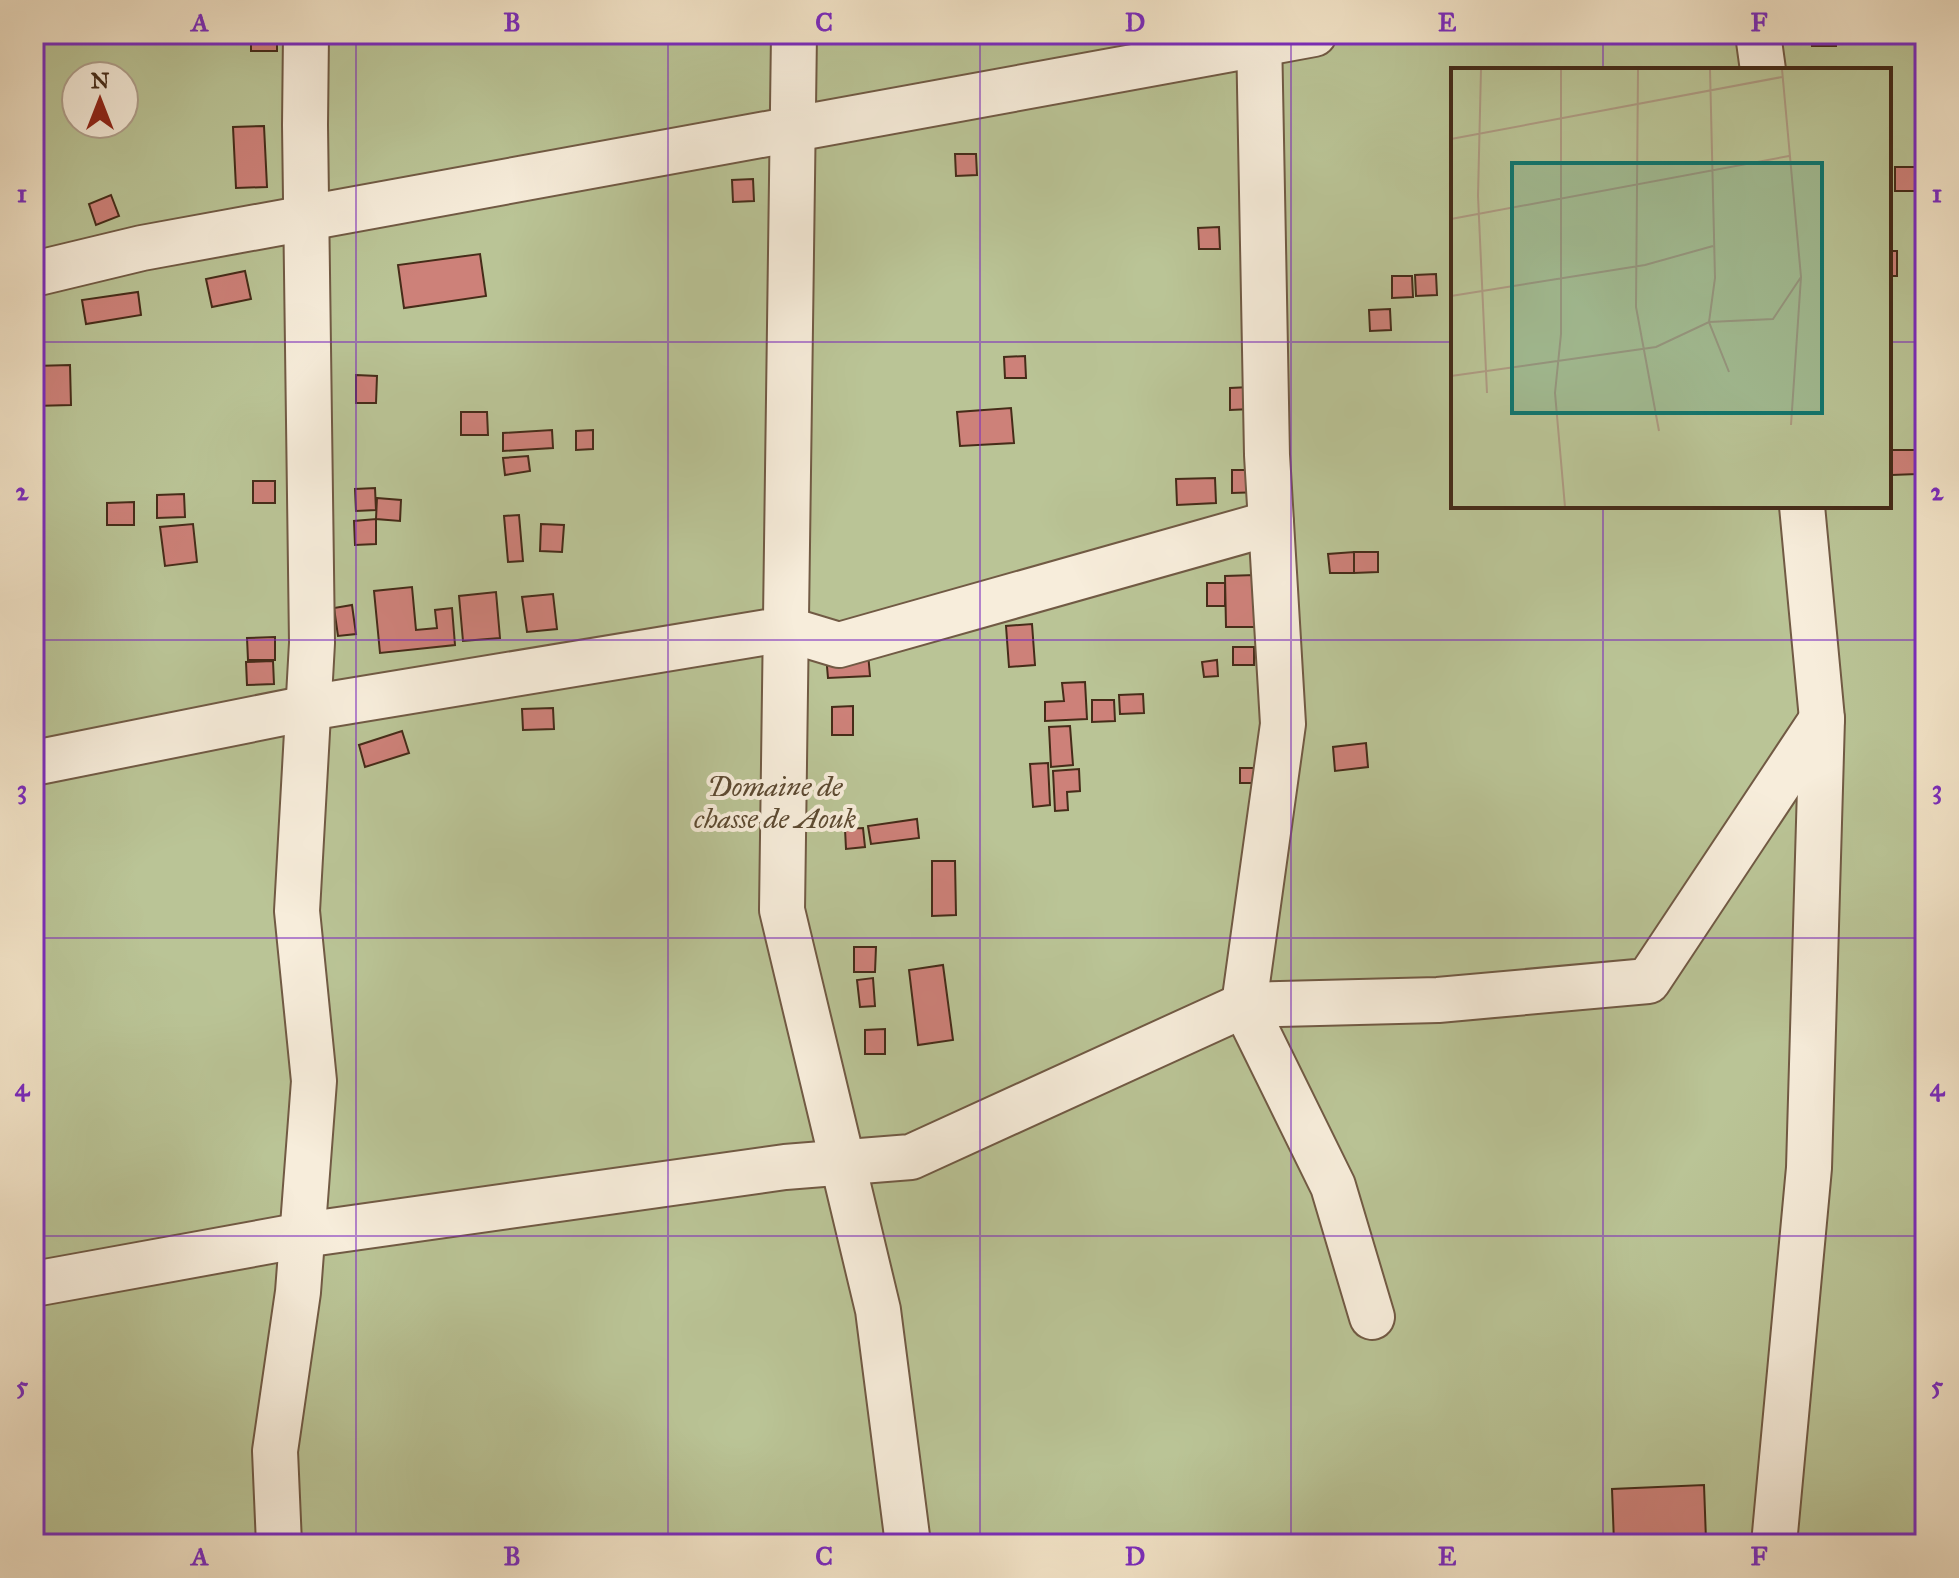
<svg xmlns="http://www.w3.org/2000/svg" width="1959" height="1578" viewBox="0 0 1959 1578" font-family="'IM FELL Great Primer',serif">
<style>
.green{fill:#bac496;stroke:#807858;stroke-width:2;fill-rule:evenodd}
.building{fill:#cd8179;stroke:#462c19;stroke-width:2}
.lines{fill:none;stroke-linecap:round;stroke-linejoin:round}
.minor-casing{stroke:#715a44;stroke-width:48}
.minor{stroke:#f7eddb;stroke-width:44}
.grid{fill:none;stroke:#7b2cbf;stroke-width:2;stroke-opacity:0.55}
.labels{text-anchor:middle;stroke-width:8;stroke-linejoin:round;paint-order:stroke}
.park-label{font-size:28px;font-style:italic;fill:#5d4a32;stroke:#f7eddb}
.inset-road{fill:none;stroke:#ad9a81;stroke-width:2}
.view{fill:#0f766e;fill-opacity:0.15;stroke:#0f766e;stroke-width:4}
.inset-edge{fill:none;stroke:#462c19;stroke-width:4}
.neatline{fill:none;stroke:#7b2cbf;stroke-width:3}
.grid-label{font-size:26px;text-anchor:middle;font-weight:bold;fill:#7b2cbf}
</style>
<rect width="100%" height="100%" fill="#f2e3c7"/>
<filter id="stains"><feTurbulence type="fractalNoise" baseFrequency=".0025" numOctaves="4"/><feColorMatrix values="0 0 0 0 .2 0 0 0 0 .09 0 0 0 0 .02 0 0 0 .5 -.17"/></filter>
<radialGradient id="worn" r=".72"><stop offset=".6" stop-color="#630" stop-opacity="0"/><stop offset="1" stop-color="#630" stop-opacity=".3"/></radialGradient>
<path class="green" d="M34,34H1925V1544H34ZM1453,70H1889V506H1453ZM76,76H124V124H76Z"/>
<g class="building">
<rect x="251" y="34" width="26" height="17"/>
<polygon points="1811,34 1836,34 1836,46 1812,46"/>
<polygon points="264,126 267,187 236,188 233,127"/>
<polygon points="955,154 976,154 977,175 956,176"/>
<rect x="1895" y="167" width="24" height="24"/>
<polygon points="753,179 754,201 733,202 732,180"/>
<polygon points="111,195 119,216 96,225 89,204"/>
<polygon points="1219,227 1220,249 1199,249 1198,228"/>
<rect x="1889" y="251" width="8" height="25"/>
<polygon points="480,254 486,296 404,308 398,265"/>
<polygon points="245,271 251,299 212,307 206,279"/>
<polygon points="1436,274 1437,295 1416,296 1415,275"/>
<polygon points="1392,276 1412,276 1413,297 1392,298"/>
<polygon points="138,292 141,315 86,324 82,300"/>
<polygon points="1390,309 1391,330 1370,331 1369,310"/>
<polygon points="1025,356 1026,378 1005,378 1004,357"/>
<polygon points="70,365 71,405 34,406 34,366"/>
<polygon points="356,375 377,376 376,403 356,403"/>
<polygon points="1250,387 1251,409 1230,410 1230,388"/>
<polygon points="1011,408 1014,443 960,446 957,412"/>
<polygon points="461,412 487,412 488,435 461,435"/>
<polygon points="552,430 553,448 503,451 503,433"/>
<polygon points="593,430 593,449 576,450 576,431"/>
<polygon points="1892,450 1917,450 1917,474 1892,475"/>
<polygon points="528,456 530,471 505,475 503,458"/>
<polygon points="1232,470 1261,470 1262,492 1232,493"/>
<polygon points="1215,478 1216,503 1177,505 1176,479"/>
<rect x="253" y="481" width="22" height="22"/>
<polygon points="375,488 376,510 356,511 355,489"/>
<polygon points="184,494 185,517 157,518 157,495"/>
<polygon points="377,498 401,500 400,521 376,519"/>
<polygon points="134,502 134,525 107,525 107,503"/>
<polygon points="519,515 523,561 508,562 504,516"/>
<polygon points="376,519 376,544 355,545 354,521"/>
<polygon points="193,524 197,562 165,566 160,527"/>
<polygon points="541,524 564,525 562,552 540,551"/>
<polygon points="1354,552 1354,573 1330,573 1328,554"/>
<polygon points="1354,552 1378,552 1378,572 1354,573"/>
<polygon points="1255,575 1256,627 1226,627 1225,576"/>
<rect x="1207" y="583" width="18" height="23"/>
<polygon points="412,587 416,630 437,628 435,610 452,608 455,645 380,653 374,591"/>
<polygon points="496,592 500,638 463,641 459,596"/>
<polygon points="553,594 557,629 527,632 522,597"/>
<polygon points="352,605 356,634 338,636 334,608"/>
<polygon points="1032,624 1035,665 1009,667 1006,626"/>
<polygon points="275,637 275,660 248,660 247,638"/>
<rect x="1233" y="647" width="21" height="18"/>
<polygon points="868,653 870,676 828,678 826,655"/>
<polygon points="1217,660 1218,676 1204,677 1202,662"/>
<polygon points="273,661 274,684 247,685 246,662"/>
<polygon points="1085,682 1087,719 1045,721 1045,702 1064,701 1062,683"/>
<polygon points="1143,694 1144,713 1120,714 1119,695"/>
<polygon points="1092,700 1114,700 1115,721 1092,722"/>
<polygon points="853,706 853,735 832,735 832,707"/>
<polygon points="553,708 554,729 523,730 522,709"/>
<polygon points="1070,726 1073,765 1051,767 1049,727"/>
<polygon points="402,731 409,753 365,767 359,745"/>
<polygon points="1366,743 1368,767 1335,771 1333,747"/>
<polygon points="1048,763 1050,805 1033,807 1030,764"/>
<rect x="1240" y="768" width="21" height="15"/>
<polygon points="1079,769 1080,791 1067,792 1068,810 1055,811 1053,771"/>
<polygon points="917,819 919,838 871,844 868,826"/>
<polygon points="863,828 865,847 846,849 845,829"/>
<polygon points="932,861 955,861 956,915 932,916"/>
<polygon points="854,947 876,947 875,972 854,972"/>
<polygon points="943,965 953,1040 918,1045 909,970"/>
<polygon points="873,978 875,1006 860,1007 857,980"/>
<polygon points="885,1029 885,1054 865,1054 865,1030"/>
<polygon points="1704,1485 1706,1540 1614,1543 1612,1489"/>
</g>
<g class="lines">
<g class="minor-casing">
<g id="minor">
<polyline points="794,34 782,910 878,1310 908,1544"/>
<polyline points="1259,34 1267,455 1283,724 1244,1005 1333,1186 1372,1317"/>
<polyline points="1758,34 1763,70"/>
<polyline points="34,274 142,248 1314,34"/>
<polyline points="34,763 308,708 786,629 839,645 1271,523"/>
<polyline points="34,1284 303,1235 785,1167 911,1157 1244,1005 1438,1000 1648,981 1822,719"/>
<polyline points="279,1544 275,1451 298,1292 314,1081 297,911 312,643 305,125 306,34"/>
<polyline points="1774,1544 1809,1168 1822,719 1802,506"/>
</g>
</g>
<use href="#minor" class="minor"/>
</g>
<path class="grid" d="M356,34V1544M668,34V1544M980,34V1544M1291,34V1544M1603,34V70M34,342H1453M1889,342H1925M1603,506V1544M34,640H1925M34,938H1925M34,1236H1925"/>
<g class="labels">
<g class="park-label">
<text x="775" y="796">Domaine de<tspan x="775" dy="32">chasse de Aouk</tspan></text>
</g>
</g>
<g transform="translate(1451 68)">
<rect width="440" height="440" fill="#f2e3c7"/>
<path d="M0,1H440V439H0Z" fill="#bac496"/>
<path class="inset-road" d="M30,1L27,128L36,325M110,1V266L104,325L114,439M187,1L185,239L208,363M259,1L264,210L258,254L278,304M331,1L350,209L340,357M0,71L331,9M0,151L338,88M0,228L194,197L262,178M0,308L205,279L258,254L322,251L350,209"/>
<path class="view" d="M61,95H371V345H61Z"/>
<rect width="440" height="440" class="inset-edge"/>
</g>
<rect width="1959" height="1578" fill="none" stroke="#f2e3c7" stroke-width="88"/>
<g transform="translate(100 100)"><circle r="38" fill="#f7eddb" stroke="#b0a08d" stroke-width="2"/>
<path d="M0-6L14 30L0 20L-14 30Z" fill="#8f2418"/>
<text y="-12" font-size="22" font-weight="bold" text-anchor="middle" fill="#462c19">N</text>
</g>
<rect x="44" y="44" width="1871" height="1490" class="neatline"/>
<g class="grid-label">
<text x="200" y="31">A</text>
<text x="512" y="31">B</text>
<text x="824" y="31">C</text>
<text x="1135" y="31">D</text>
<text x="1447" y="31">E</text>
<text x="1759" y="31">F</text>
<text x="22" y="202">1</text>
<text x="1937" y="202">1</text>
<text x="22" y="500">2</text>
<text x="1937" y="500">2</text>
<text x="22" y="798">3</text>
<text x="1937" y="798">3</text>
<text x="22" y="1096">4</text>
<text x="1937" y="1096">4</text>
<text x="22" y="1394">5</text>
<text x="1937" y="1394">5</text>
<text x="200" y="1565">A</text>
<text x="512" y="1565">B</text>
<text x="824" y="1565">C</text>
<text x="1135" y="1565">D</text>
<text x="1447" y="1565">E</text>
<text x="1759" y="1565">F</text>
</g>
<rect width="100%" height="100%" filter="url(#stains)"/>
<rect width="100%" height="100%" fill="url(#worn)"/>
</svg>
